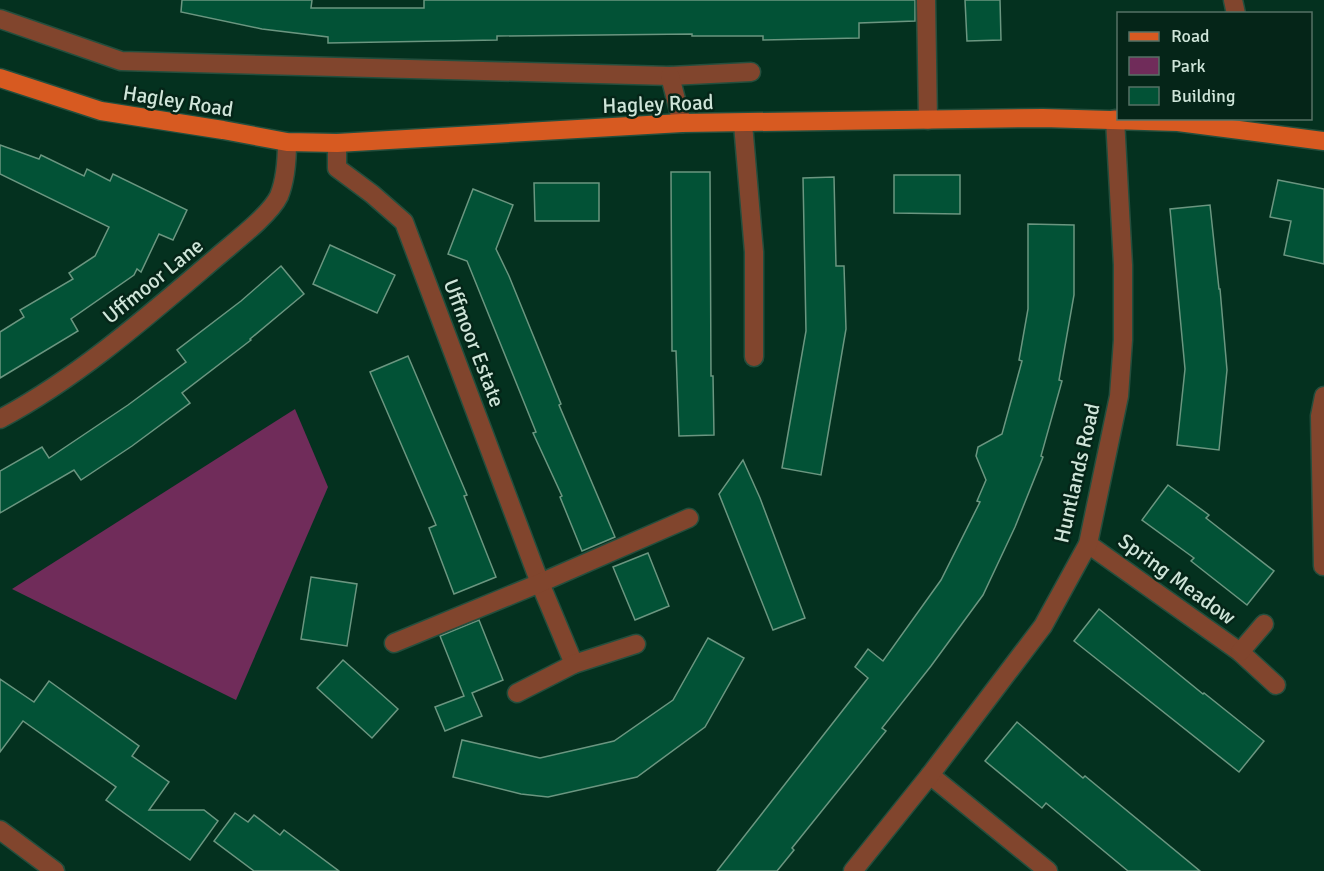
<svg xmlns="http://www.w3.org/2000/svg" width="1324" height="871" viewBox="0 0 1324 871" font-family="Signika,sans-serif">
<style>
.green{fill:#702c5a}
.building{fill:#025236;stroke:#6b9680;stroke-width:1.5}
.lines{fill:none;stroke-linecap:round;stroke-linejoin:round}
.minor-casing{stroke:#244e3d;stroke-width:21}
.major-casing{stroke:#244e3d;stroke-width:21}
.minor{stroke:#81452d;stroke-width:18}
.major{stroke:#d75a21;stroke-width:18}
.labels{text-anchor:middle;stroke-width:5;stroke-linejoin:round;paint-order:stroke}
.street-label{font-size:21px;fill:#cfe5d9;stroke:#052518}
</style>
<rect width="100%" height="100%" fill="#04311f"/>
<polygon class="green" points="295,409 328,487 236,700 12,589"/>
<g class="building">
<polygon points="182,0 312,0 311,8 424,8 424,0 915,0 915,21 859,23 859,38 763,40 763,36 692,36 692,34 497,36 497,40 328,43 328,37 262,29 181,12"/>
<polygon points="965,0 1000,0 1001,40 967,41"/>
<polygon points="0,145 39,159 41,155 84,176 87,169 110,181 113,174 187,210 173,240 159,234 141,272 137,269 134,275 71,319 78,331 0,378 0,332 24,317 20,310 73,279 69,273 95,256 109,227 0,174"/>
<polygon points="671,172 710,172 711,376 713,376 714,435 679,436 676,351 672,351"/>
<polygon points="894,175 960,175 960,214 894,213"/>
<polygon points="834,177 836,266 844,266 846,329 821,475 782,468 806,331 803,178"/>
<polygon points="1278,180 1324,189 1324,264 1284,255 1291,221 1270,217"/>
<polygon points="534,183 599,183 599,221 535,221"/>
<polygon points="473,189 513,205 496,249 509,276 561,404 559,405 615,537 582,551 560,497 562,496 533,433 536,432 467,261 448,254"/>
<polygon points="1210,205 1219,289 1220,289 1227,370 1219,450 1177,445 1185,369 1170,209"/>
<polygon points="1028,224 1074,225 1074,295 1059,380 1062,381 1041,456 1043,457 1015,527 983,595 931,666 882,728 886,731 792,848 794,850 777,871 717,871 868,678 855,667 868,649 883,661 941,580 980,502 977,501 986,480 976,456 978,447 1002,434 1022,361 1019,360 1028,309"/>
<polygon points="330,245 395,275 377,313 313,284"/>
<polygon points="281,266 304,294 250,339 251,340 182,393 190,403 132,446 81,480 74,470 0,513 0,471 42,447 49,458 128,405 186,362 177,350 241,301"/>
<polygon points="408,356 467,495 464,496 496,577 454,594 429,528 436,525 370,372"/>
<polygon points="743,460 760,498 805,618 773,630 719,494"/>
<polygon points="1168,485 1209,515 1206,518 1274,571 1247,605 1191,561 1194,558 1142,520"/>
<polygon points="648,553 669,606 635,620 613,567"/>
<polygon points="311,577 357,584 347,646 301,639"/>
<polygon points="1099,609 1203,694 1204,693 1264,741 1239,772 1074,641"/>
<polygon points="479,620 503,680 472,693 482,716 445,731 435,707 464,696 440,636"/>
<polygon points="708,638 744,658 705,727 637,777 548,797 521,794 453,777 462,740 540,758 614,741 673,700"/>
<polygon points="343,660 398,709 372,738 317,688"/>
<polygon points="0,679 34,702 49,681 139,746 132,756 169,782 149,810 204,810 218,821 190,860 106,800 116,787 23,721 0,752"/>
<polygon points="1017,722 1083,778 1085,776 1200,871 1128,871 1046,803 1042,808 985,761"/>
<polygon points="235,813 248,822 254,815 280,835 284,830 339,871 254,871 214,841"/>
</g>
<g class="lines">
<g class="minor-casing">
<g id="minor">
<polyline points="926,0 928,120"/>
<polyline points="1233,0 1236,14"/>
<polyline points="0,19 121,61 670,76 751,72"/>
<polyline points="670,76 682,123"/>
<polyline points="743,124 754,252 754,357"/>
<polyline points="337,143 337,168 372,194 404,222 540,583 574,664"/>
<path d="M0,419C79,377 149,315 217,257C233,243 270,215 279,196C286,179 287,160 287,142"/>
<polyline points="1088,544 1240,652 1276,685"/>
<polyline points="1323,566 1320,416 1324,396"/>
<polyline points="394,643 540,583 689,518"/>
<polyline points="1240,652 1264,624"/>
<polyline points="517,693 574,664 636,644"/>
<polyline points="930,775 1048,871"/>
<polyline points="0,830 55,871"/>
<polyline points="853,871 930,775 1043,626 1088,544 1119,396 1123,340 1123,265 1115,119"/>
</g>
</g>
<g class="major-casing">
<polyline id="major" points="0,78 101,111 223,130 287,142 337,143 682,123 1043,118 1178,122 1324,141"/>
</g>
<use href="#minor" class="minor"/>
<use href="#major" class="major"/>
</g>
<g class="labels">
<g class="street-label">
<text transform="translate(178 101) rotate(9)" y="7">Hagley Road</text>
<text transform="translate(658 104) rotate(-2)" y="7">Hagley Road</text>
<text transform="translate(153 281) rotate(-39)" y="7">Uffmoor Lane</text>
<text transform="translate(474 343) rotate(69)" y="7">Uffmoor Estate</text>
<text transform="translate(1077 473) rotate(-77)" y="7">Huntlands Road</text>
<text transform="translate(1177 579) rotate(36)" y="7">Spring Meadow</text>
</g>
</g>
<rect x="1117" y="12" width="195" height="108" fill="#052518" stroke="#567265" stroke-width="1.5"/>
<rect x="1129" y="32" width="30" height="9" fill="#d75a21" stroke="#567265" stroke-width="1.5"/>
<text x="1171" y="42" font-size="18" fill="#cfe5d9">Road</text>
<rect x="1129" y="57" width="30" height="18" fill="#702c5a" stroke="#567265" stroke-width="1.5"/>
<text x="1171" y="72" font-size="18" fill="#cfe5d9">Park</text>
<rect x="1129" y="87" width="30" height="18" fill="#025236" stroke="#567265" stroke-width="1.5"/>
<text x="1171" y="102" font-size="18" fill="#cfe5d9">Building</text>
</svg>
